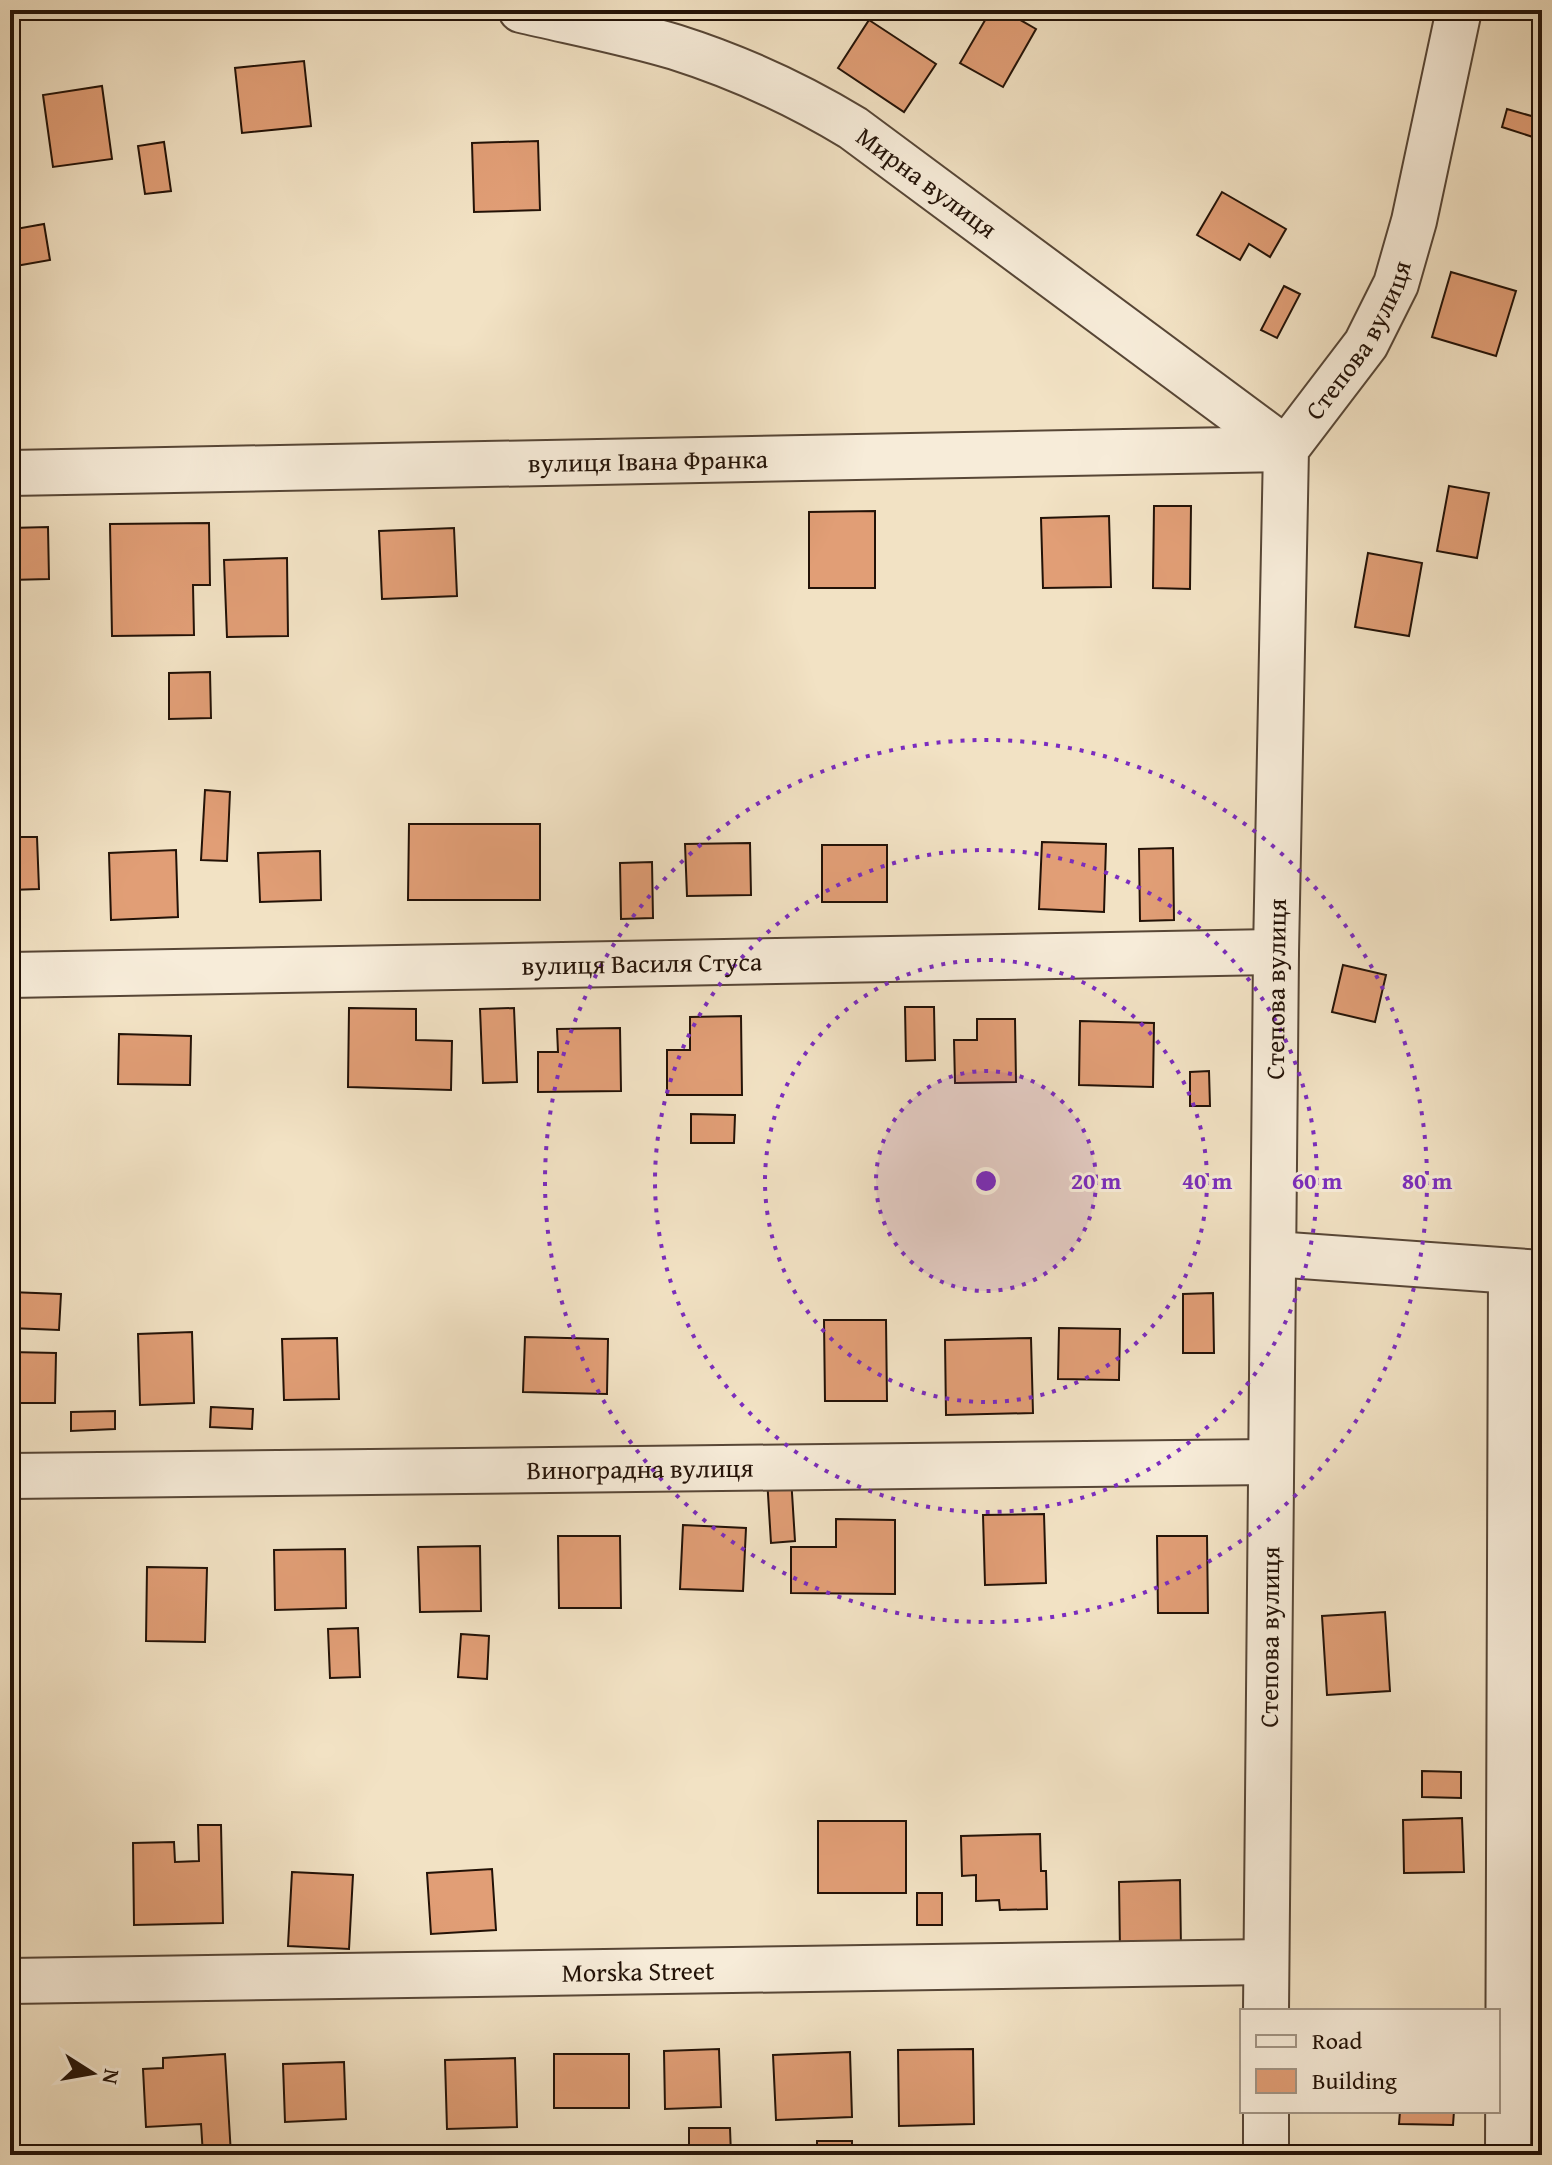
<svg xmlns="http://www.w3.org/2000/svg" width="1552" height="2165" viewBox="0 0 1552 2165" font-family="'Gentium Book Plus',serif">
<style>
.building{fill:#e19e76;stroke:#231207;stroke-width:2}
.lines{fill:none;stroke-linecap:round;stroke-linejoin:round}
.minor-casing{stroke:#574636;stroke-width:48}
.minor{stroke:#f7ecd9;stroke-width:44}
.ring{fill:none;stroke:#7b2cbf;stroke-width:4;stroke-dasharray:4 8}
.labels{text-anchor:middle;stroke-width:6;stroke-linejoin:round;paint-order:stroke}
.street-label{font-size:26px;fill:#231207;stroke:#f7ecd9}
.centre{fill:#7b2cbf;stroke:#f7ecd9;stroke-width:4}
.ring-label{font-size:24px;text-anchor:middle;font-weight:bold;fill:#7b2cbf;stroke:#f7ecd9;stroke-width:6;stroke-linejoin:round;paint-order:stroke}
</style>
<rect width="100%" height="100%" fill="#f2e2c4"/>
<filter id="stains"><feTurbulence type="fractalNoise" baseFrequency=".0025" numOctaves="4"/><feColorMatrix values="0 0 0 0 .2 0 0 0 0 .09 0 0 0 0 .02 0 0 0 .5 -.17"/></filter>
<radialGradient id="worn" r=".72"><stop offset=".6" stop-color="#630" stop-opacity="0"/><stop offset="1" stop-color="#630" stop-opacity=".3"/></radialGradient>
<g class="building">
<polygon points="991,10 1003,10 1036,29 1003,87 960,63"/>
<polygon points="869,20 936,64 904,112 838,68"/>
<polygon points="304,61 311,126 242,133 235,68"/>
<polygon points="102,86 112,159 53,167 43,95"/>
<polygon points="1507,109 1542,119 1542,140 1502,127"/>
<polygon points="538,141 540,210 474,212 472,143"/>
<polygon points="164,142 171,191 145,194 138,146"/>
<polygon points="1222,192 1286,229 1270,257 1249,244 1240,260 1197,235"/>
<polygon points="44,224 50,260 10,267 10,230"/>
<polygon points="1451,272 1516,291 1496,356 1432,337"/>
<polygon points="1284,286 1300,294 1277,338 1261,330"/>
<polygon points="1449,486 1489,493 1477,558 1437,551"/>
<polygon points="1154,506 1191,506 1190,589 1153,588"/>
<polygon points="875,511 875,588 809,588 809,512"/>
<polygon points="1109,516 1111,587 1043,588 1041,518"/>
<polygon points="209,523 210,585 193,585 194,635 112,636 110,524"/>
<polygon points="48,527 49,579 10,580 10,528"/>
<polygon points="454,528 457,596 382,599 379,531"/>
<polygon points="1368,553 1422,563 1409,636 1355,627"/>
<polygon points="287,558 288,636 227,637 224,560"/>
<polygon points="210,672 211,718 169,719 169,673"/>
<polygon points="205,790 230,792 227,861 201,860"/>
<polygon points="409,824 540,824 540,900 408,900"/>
<polygon points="10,837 37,837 39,889 10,890"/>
<polygon points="1042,842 1106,844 1104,912 1039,909"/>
<polygon points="750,843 751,895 687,896 685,844"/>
<rect x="822" y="845" width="65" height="57"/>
<polygon points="1173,848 1174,920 1140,921 1139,849"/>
<polygon points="176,850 178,917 111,920 109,853"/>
<polygon points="320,851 321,900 260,902 258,853"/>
<polygon points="652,862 653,918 621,919 620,863"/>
<polygon points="1343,965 1386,975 1375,1022 1332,1012"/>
<polygon points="905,1007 934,1007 935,1060 906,1061"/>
<polygon points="349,1008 416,1009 416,1040 452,1041 451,1090 348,1087"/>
<polygon points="514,1008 517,1082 483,1083 480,1009"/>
<polygon points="741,1016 742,1095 667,1095 667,1050 690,1050 690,1017"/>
<polygon points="977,1019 1015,1019 1016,1082 955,1083 954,1040 977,1040"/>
<polygon points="1080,1021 1154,1023 1153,1087 1079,1085"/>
<polygon points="620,1028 621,1091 538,1092 538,1052 558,1052 557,1029"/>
<polygon points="119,1034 191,1036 190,1085 118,1084"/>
<polygon points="1209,1071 1210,1106 1190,1106 1190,1072"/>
<polygon points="691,1114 735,1115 734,1143 691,1143"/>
<polygon points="10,1292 61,1294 59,1330 10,1328"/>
<polygon points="1213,1293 1214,1353 1183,1353 1183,1294"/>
<polygon points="824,1320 886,1320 887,1401 825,1401"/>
<polygon points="1059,1328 1120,1329 1119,1380 1058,1379"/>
<polygon points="192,1332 194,1403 140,1405 138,1334"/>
<polygon points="525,1337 608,1339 607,1394 523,1392"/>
<polygon points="337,1338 339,1399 284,1400 282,1339"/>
<polygon points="1031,1338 1033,1413 946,1415 945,1340"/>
<polygon points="10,1352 56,1353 55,1403 10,1403"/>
<polygon points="211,1407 253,1409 252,1429 210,1427"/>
<polygon points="115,1411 115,1429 71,1431 71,1412"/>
<polygon points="791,1477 795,1541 771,1543 767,1478"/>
<polygon points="1044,1514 1046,1583 985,1585 983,1515"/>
<polygon points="836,1519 895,1520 895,1594 791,1593 791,1547 836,1547"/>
<polygon points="683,1525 746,1528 743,1591 680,1589"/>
<polygon points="558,1536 620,1536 621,1608 559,1608"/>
<polygon points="1157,1536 1207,1536 1208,1613 1158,1613"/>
<polygon points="480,1546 481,1611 420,1612 418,1547"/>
<polygon points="345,1549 346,1608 275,1610 274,1550"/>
<polygon points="147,1567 207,1568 205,1642 146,1641"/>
<polygon points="1385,1612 1390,1691 1327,1695 1322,1616"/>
<polygon points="358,1628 360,1677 330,1678 328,1629"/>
<polygon points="461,1634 489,1636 487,1679 458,1677"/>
<polygon points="1422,1771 1461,1772 1461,1798 1422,1797"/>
<polygon points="1462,1818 1464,1872 1404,1873 1403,1820"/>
<rect x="818" y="1821" width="88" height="72"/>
<polygon points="198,1825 221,1825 223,1923 134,1925 133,1843 174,1842 175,1862 199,1861"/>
<polygon points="1040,1834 1041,1871 1046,1871 1047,1909 1000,1910 999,1900 976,1901 976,1875 962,1876 961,1836"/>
<polygon points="492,1869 496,1930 431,1934 427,1873"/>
<polygon points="292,1872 353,1875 349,1949 288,1946"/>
<polygon points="1180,1880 1181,1949 1120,1951 1119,1882"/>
<rect x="917" y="1893" width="25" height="32"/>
<polygon points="719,2049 721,2107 665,2109 664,2051"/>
<polygon points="973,2049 974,2124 899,2126 898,2050"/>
<polygon points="850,2052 852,2117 776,2120 773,2055"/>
<polygon points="225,2054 231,2155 203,2155 201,2124 146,2127 143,2069 163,2068 163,2058"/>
<rect x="554" y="2054" width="75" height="54"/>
<polygon points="515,2058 517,2127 447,2129 445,2060"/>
<polygon points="344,2062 346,2119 285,2122 283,2064"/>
<polygon points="1400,2111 1454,2111 1453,2125 1399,2124"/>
<polygon points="689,2128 730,2128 731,2155 689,2155"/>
<rect x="817" y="2141" width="35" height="14"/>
</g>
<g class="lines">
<g class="minor-casing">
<g id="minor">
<path id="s1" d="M521,10C572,22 625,32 675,47C738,67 797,94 853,128L1286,449"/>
<path id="s2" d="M10,473L1286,449"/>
<path id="s3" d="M10,975L1276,952"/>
<polyline points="1274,1254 1542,1273"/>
<path id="s4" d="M10,1476L1270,1462"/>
<path id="s5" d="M10,1981L1266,1962"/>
<path id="s6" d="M1266,2011L1276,952L1286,449L1366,344L1396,284L1414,221L1459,10"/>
<polyline points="1266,2155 1266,2111"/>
<polyline points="1508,2155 1511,1271"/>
</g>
</g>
<use href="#minor" class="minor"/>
</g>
<circle cx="986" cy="1181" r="110" fill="#7b2cbf" fill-opacity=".12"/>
<g class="ring">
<circle cx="986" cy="1181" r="110"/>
<circle cx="986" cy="1181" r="221"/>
<circle cx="986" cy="1181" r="331"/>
<circle cx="986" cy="1181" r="441"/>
</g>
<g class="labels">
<g class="street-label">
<text dy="9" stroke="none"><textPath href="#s1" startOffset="446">Мирна вулиця</textPath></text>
<text dy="9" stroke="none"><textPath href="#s6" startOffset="1694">Степова вулиця</textPath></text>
<text dy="9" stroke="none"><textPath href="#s2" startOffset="638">вулиця Івана Франка</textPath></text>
<text dy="9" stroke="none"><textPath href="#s3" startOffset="632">вулиця Василя Стуса</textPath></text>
<text dy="9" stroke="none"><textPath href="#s6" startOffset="1022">Степова вулиця</textPath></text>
<text dy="9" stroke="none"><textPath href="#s4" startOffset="630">Виноградна вулиця</textPath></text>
<text dy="9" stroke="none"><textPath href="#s6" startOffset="374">Степова вулиця</textPath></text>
<text dy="9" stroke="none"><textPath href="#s5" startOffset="628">Morska Street</textPath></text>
</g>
</g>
<circle cx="986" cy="1181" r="12" class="centre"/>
<g class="ring-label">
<text x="1096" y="1189">20 m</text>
<text x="1207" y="1189">40 m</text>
<text x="1317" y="1189">60 m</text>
<text x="1427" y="1189">80 m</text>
</g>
<rect width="1552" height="2165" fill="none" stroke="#f2e2c4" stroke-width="40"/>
<rect x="12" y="12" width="1528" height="2141" fill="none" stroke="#231207" stroke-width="4"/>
<rect x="20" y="20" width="1512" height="2125" fill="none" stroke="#231207" stroke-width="2"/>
<rect x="1240" y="2009" width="260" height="104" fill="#f7ecd9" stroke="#a29585" stroke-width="2"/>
<rect x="1256" y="2035" width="40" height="12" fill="#f7ecd9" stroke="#a29585" stroke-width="2"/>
<text x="1312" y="2049" font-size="24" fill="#231207">Road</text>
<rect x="1256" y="2069" width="40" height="24" fill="#e19e76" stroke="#a29585" stroke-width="2"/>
<text x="1312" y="2089" font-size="24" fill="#231207">Building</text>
<g transform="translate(92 2073) rotate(101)" stroke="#f7ecd9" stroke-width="6" paint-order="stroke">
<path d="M0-6L14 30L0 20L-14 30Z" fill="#231207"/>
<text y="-12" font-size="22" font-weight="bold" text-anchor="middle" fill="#231207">N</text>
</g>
<rect width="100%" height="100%" filter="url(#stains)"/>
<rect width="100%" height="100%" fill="url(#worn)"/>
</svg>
